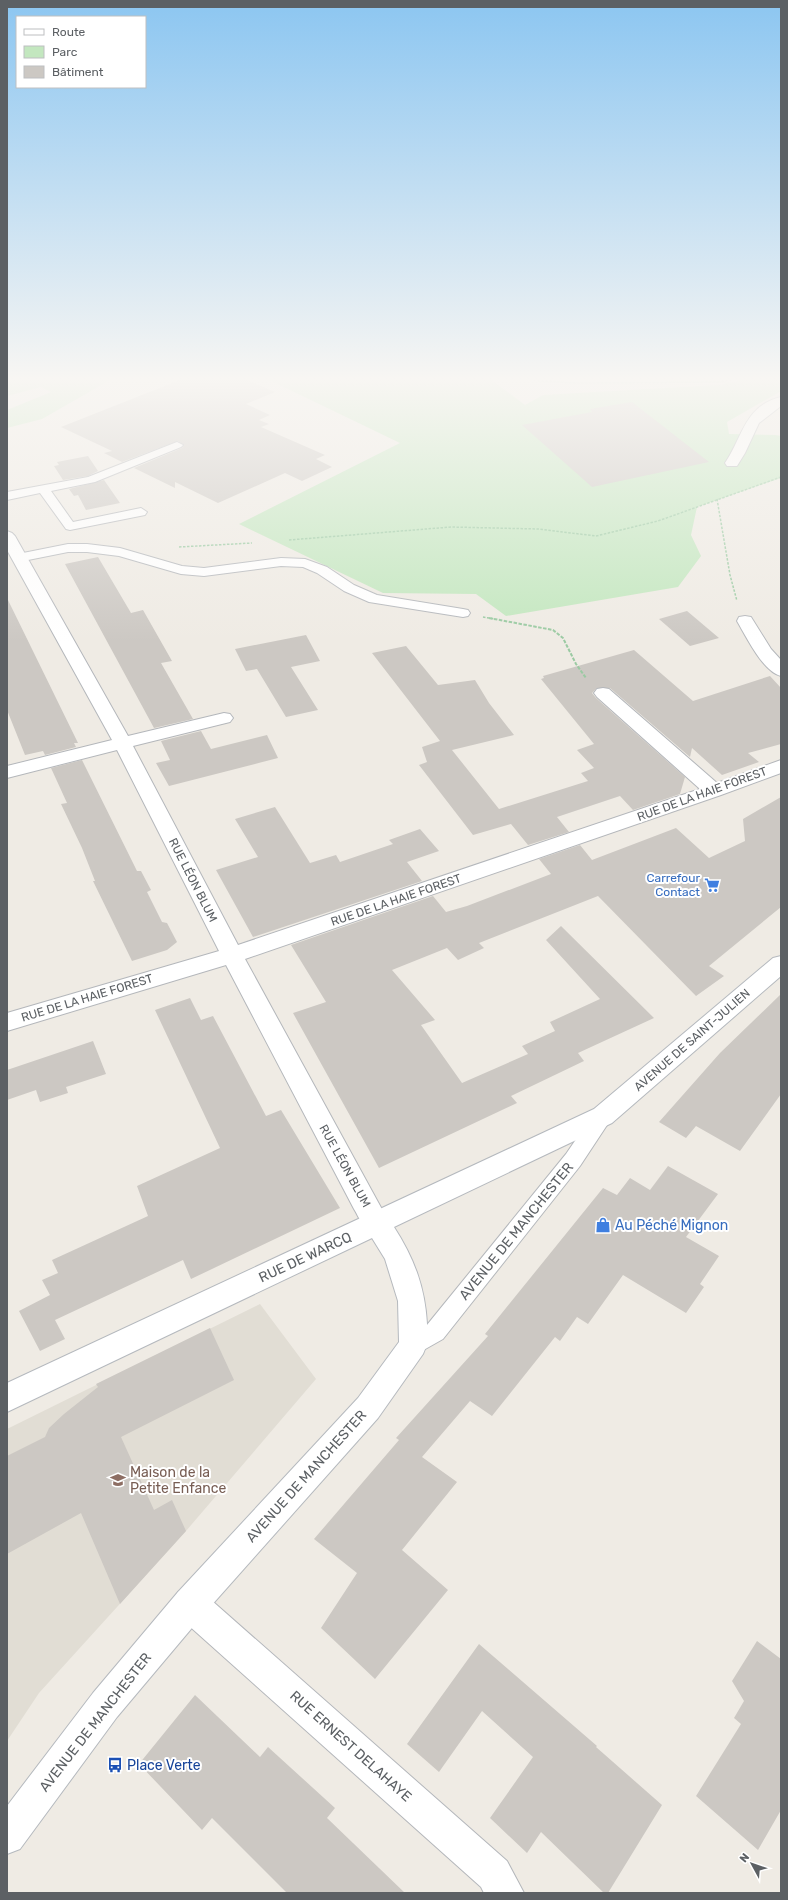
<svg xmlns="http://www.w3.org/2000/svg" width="788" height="1900" viewBox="0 0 788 1900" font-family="Rubik,sans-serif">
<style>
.education{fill:#e1ddd4}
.green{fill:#c3e7bf}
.building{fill:#ccc8c3}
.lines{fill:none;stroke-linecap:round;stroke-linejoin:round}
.lane-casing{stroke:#b4b7bb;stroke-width:2}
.street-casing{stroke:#b4b7bb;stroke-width:2}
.secondary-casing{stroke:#b5b9be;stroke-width:2}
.path-far1{stroke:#9acaa2;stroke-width:1.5;stroke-dasharray:2.5 1.5;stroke-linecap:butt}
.path{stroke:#9acaa2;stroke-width:2;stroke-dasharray:3.5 1.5;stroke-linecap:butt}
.lane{fill:#fff;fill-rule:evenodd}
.street{fill:#fff;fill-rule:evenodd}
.secondary{fill:#fff;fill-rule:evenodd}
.labels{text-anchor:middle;stroke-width:4;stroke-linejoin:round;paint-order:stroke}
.street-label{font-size:12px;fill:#5c6064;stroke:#fff}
.shop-label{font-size:12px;fill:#366cbe;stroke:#fff;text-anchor:end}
.near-shop-label{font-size:14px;fill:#366cbe;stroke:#fff;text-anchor:start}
.near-street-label{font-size:14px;fill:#5c6064;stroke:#fff}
.near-education-label{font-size:14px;fill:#785e54;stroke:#fff;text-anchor:start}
.near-transit-label{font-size:14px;fill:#164399;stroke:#fff;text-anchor:start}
</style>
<rect width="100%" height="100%" fill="#efebe4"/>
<polygon class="education" points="260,1304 316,1379 186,1531 39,1693 7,1741 7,1429"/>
<g class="green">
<polygon points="7,376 117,376 42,419 7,428 7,410 51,392 41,387 7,396"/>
<polygon points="261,376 486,376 525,405 543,395 718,385 763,376 781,376 781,391 727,422 729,434 775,435 781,436 781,478 697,507 691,535 701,556 678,587 506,616 476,594 383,593 239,524 400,443"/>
<polygon points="550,376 725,376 702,380 581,380"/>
</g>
<g class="building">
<polygon points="190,376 238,376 275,392 246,404 270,415 259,420 269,424 261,427 325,455 316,459 332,467 302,481 285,473 218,503 175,482 175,488 134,468 182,448 184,445 178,441 122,462 104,453 112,451 61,427"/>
<polygon points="632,402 709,462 592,487 522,425 592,412 590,409"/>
<polygon points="88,456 98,471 88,476 63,480 54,466 59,465 57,462"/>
<polygon points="104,480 120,503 86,510 78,495 74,496 69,489"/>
<polygon points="98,557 131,613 143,610 172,661 161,663 193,719 154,728 65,564"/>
<polygon points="7,598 78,743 74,743 76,747 45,755 43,751 25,755 7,710"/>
<polygon points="687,611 719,638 690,646 659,619"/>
<polygon points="306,635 320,661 291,667 318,710 286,717 257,669 246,671 235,649"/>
<polygon points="406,646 438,685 475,680 489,703 514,735 452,750 499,809 588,781 581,773 594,768 577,750 594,744 541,679 544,678 543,676 634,650 693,701 770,676 781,688 781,744 748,753 759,762 722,775 692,748 690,757 610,688 597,688 592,693 596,698 685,777 680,794 633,810 620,796 557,817 569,832 528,845 511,824 473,835 419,765 427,762 422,747 440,741 372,653"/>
<polygon points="201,731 211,749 267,735 278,758 169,786 156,763 170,760 161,741"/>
<polygon points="82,760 137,871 141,871 151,890 147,892 162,922 167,923 177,942 167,950 132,961 93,881 95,881 82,848 61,804 67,803 51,768"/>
<polygon points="781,797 781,907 709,966 724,976 696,996 598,896 479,943 484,948 458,960 447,948 392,970 435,1020 421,1025 462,1083 528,1054 522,1046 555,1031 550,1022 600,999 546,940 561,926 654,1018 578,1053 584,1061 511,1096 517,1103 379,1168 293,1013 326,1002 291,945 433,896 446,912 467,906 551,874 539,859 580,845 592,860 676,828 709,858 745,841 743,819"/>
<polygon points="275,807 310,863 336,855 340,862 393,844 389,840 420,829 439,851 407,862 422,881 253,937 216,870 258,857 235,819"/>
<polygon points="781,994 781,1094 740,1151 696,1126 686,1138 659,1122 720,1053"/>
<polygon points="190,998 201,1020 213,1016 266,1116 281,1110 340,1208 191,1279 183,1260 55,1320 65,1339 40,1351 19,1311 50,1295 42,1280 58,1273 52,1260 148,1216 137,1186 220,1148 155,1010"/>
<polygon points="93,1041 106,1074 66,1087 68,1093 40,1102 36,1090 7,1100 7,1070"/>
<polygon points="668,1166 718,1194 686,1237 719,1256 700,1284 704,1287 686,1313 623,1275 588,1324 577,1317 560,1341 555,1337 492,1416 470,1401 422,1457 457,1482 402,1550 448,1590 375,1679 321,1628 357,1573 314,1539 399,1440 396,1438 488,1336 485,1334 603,1188 617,1195 630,1178 650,1190"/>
<polygon points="210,1328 234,1380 121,1437 154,1510 172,1500 186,1531 120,1604 81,1513 7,1554 7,1456 45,1437 49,1428 64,1414 98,1387 96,1384"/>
<polygon points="757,1641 781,1659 781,1810 758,1850 696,1796 741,1724 734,1718 744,1701 732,1681"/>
<polygon points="479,1644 597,1746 596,1747 662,1805 608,1893 604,1893 541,1832 527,1853 490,1818 533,1757 482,1711 439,1772 407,1744"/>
<polygon points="195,1695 260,1757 268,1747 335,1808 327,1818 405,1893 287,1893 212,1818 202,1830 139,1764"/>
</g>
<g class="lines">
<g class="lane-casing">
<g id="lane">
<polygon points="177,442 183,445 181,447 95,482 51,491 73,522 141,508 147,512 145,515 70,530 66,529 40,493 7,500 7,492 88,477"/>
<polygon points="68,544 87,544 120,548 182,566 204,568 281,558 305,559 327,567 354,585 377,595 463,609 468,610 470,613 468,616 463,617 369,602 344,591 317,573 303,567 281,566 204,576 181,574 119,556 87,552 68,552 18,562 12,558 18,554"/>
<polygon points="603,1108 610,1110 613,1116 580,1166 443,1339 413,1356 405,1353 401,1345 405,1337 427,1325 566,1154 596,1110"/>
</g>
</g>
<g class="street-casing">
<g id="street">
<path d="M781,397V406L759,423L745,453L737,466H727L725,463C743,437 744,406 781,397Z"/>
<path d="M7,531L12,533L15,536L128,736L224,713L230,714L233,718L230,722L133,746L238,945L700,789L597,697L594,693L597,689L603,688L609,689L717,783L781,760V773L721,795L245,959L390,1224L386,1232C366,1239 363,1224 354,1209L226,965L7,1031V1013L219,951L117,750L7,778V766L112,740L7,550Z"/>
<path d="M745,616L751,617L771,649L781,660V676C763,672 746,636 737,621L739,617Z"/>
<polygon points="190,1588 202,1592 507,1861 524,1893 484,1893 481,1887 178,1616 174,1604 178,1592"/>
</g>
</g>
<g class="secondary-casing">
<path id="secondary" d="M781,956V976L612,1123L394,1227C414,1258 425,1287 427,1324C427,1335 428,1344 423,1354L378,1418L202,1616L117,1717L20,1849L7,1854V1806L93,1693L178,1592L358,1398L399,1342L398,1301L385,1259L372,1238L7,1412V1383L594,1109L773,958Z"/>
</g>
<g class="path-far1">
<polyline points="522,376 539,381 577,383 721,382 744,376"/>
<polyline points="717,499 730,575 737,601"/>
<polyline points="289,540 451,527 538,529 596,536 658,521 781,477"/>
<polyline points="179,547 252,543"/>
<polyline points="483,617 495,619"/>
</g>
<polyline class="path" points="489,618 553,630 563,638 576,664 586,678"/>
<use href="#lane" class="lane"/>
<use href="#street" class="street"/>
<use href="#secondary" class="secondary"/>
</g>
<linearGradient id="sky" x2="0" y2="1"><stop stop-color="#8cc6f1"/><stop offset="0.59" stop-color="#f8f6f3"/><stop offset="1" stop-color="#f8f6f3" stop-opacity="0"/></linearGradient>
<rect width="788" height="642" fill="url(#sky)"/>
<defs>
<g id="supermarket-bare" transform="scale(1.2)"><path d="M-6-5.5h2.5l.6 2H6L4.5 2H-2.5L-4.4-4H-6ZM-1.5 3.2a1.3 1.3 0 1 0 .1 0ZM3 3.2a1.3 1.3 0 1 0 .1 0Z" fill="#3f7fe0" stroke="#fff" stroke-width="2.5" paint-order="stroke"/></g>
<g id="shop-bare" transform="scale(1.2)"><path d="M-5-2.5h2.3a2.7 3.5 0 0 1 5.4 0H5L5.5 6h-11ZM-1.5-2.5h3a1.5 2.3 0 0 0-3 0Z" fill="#3f7fe0" stroke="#fff" stroke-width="2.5" paint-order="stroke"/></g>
<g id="school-bare" transform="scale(1.2)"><path d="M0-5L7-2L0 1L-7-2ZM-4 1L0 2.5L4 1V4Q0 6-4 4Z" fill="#8d6e63" stroke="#fff" stroke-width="2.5" paint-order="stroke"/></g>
<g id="bus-bare" transform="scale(1.2)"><path d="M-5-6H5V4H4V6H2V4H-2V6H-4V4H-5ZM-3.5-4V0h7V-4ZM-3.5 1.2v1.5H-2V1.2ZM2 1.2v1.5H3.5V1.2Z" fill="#1a4fb4" stroke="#fff" stroke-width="2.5" paint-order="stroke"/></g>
</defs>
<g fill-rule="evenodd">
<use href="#supermarket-bare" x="712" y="885"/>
<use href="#shop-bare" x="603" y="1225"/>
<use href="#school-bare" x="118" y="1480"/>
<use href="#bus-bare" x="115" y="1765"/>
</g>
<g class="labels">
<g class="street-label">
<text transform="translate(702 794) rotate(-20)" y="4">RUE DE LA HAIE FOREST</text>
<text transform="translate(193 880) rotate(63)" y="4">RUE LÉON BLUM</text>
<text transform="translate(396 900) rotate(-19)" y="4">RUE DE LA HAIE FOREST</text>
<text transform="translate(87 998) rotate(-17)" y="4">RUE DE LA HAIE FOREST</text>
<text transform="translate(692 1040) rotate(-41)" y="4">AVENUE DE SAINT-JULIEN</text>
<text transform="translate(345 1166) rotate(61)" y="4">RUE LÉON BLUM</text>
</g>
<g class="shop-label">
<text x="700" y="882">Carrefour<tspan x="700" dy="14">Contact</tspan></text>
</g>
<g class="near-shop-label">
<text x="615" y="1230">Au Péché Mignon</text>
</g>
<g class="near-street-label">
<text transform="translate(516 1231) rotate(-51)" y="5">AVENUE DE MANCHESTER</text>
<text transform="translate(305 1257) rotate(-25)" y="5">RUE DE WARCQ</text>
<text transform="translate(306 1476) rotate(-48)" y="5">AVENUE DE MANCHESTER</text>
<text transform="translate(95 1722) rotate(-52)" y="5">AVENUE DE MANCHESTER</text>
<text transform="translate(351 1746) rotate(42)" y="5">RUE ERNEST DELAHAYE</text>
</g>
<g class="near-education-label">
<text x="130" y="1477">Maison de la<tspan x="130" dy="16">Petite Enfance</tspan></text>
</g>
<g class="near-transit-label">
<text x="127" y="1770">Place Verte</text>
</g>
</g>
<rect width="788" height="1900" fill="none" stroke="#5c6064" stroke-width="16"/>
<rect x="16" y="16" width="130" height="72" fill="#ffffff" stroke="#bebfc1"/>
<rect x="24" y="29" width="20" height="6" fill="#ffffff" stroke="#bebfc1"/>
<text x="52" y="36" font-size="12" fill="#5c6064">Route</text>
<rect x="24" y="46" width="20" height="12" fill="#c3e7bf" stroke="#bebfc1"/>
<text x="52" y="56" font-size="12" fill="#5c6064">Parc</text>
<rect x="24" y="66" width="20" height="12" fill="#ccc8c3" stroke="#bebfc1"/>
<text x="52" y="76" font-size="12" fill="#5c6064">Bâtiment</text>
<g transform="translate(752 1864) rotate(310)" stroke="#ffffff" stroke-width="3" paint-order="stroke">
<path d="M0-3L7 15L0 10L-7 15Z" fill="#5c6064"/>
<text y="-6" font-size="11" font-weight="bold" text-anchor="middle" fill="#5c6064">N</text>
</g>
</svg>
